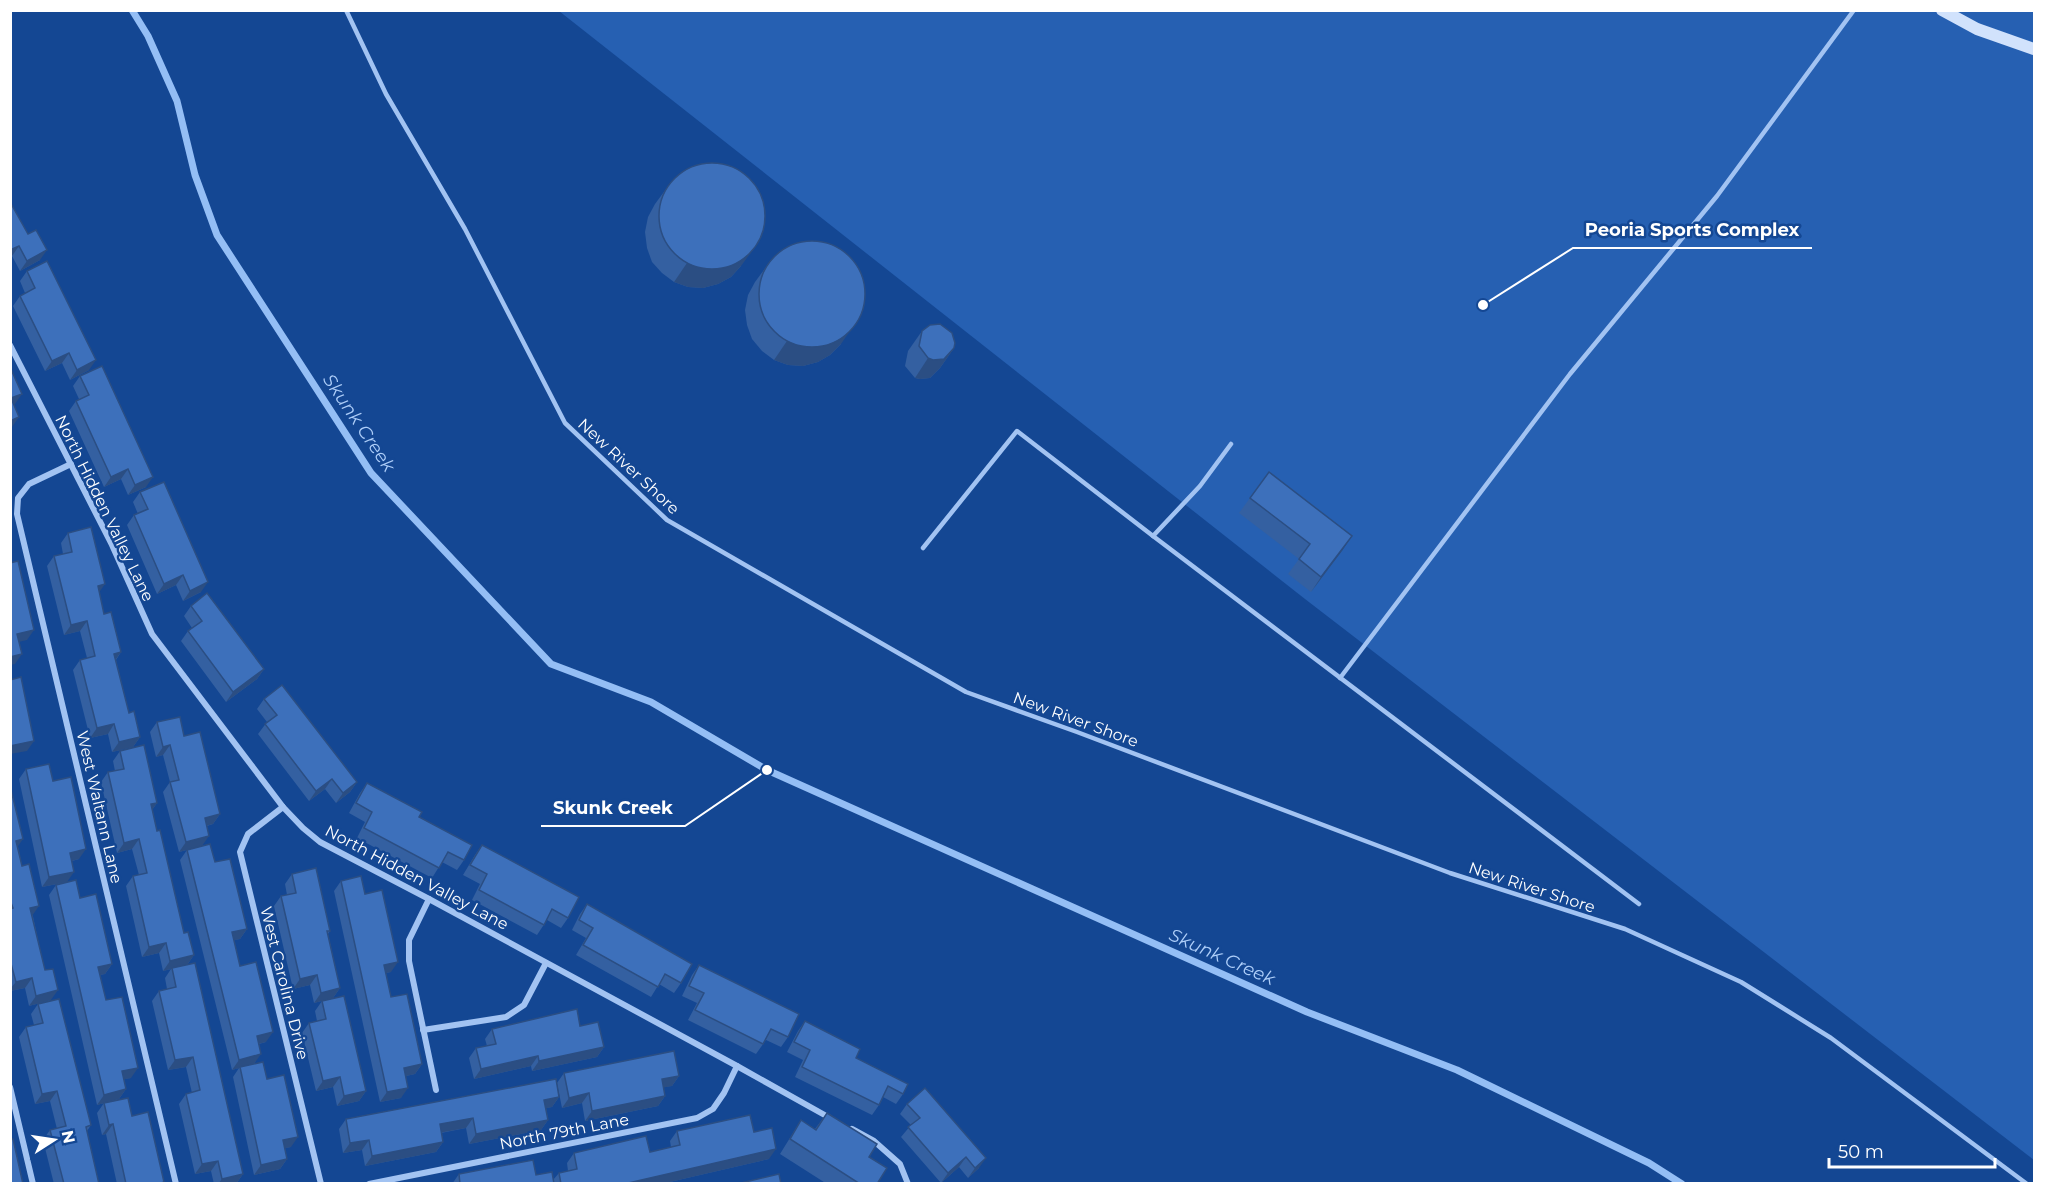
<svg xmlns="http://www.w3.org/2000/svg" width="2045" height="1194" viewBox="0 0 2045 1194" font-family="Montserrat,sans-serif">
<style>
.green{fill:#2660b2}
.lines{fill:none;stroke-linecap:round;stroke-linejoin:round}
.stream{stroke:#94bef5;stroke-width:7}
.lane{stroke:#a2c3f2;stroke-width:4.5}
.street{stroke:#a2c3f2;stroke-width:6}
.secondary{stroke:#d1e2fc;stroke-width:12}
.wall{fill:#3460a1}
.shaded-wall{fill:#2b4e83}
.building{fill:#3d70bb;stroke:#2b4e83;stroke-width:1.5}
.labels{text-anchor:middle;stroke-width:5;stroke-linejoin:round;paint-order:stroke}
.street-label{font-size:16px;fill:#fff;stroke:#144793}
.water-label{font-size:18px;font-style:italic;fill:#aecef9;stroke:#144793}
.leader{fill:none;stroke:#fff;stroke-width:2}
.callout-dot{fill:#fff;stroke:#144793;stroke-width:2}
.callout-label{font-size:18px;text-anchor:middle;font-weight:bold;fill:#fff;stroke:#144793;stroke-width:5;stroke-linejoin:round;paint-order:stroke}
</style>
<rect width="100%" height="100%" fill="#144793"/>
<polygon class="green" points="559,11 2034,11 2034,1160 1305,599"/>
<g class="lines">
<polyline class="stream" points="132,10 148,36 177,101 195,175 217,235 371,473 551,664 651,702 767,770 1307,1012 1457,1070 1649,1163 1682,1184"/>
<g class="lane">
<polyline points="346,10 386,94 465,229 565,423 667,520 966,692 1077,732 1450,873 1625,929 1741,982 1831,1038 2027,1184"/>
<polyline points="1231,444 1200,486 1153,536 1639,904"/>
<polyline points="923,548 1017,431 1153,536"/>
<polyline points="1340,678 1570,374 1717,196 1854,10"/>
</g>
<g class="street">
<polyline points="10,345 112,545 152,634 283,807 303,828 320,842 429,899 737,1066 830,1118"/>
<polyline points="71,464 29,484 18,498 17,514 176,1184"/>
<polyline points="283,807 248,834 240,852 321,1184"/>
<polyline points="429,899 409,940 409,961 436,1090"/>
<polyline points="423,1030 506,1017 524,1005 546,963"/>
<polyline points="10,1087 33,1184"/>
<polyline points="852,1129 874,1141 900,1164 908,1184"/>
<polyline points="369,1184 697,1118 713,1109 724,1093 737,1066"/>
</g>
<polyline class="secondary" points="1942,10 1977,29 2034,49"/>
</g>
<g class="wall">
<polygon points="669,185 741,266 731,277 718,284 703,288 688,287 674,282 662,273 652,262 647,248 645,232 648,217 655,204"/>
<polygon points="10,202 40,260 20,271 12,256 10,256"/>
<polygon points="769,263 841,344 830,355 818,362 803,366 788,365 774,360 762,351 752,339 747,325 745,310 748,295 755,282"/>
<polygon points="27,271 89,370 70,380 62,363 45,371 13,306 20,296 25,293 20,281"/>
<polygon points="922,331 954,348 940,368 930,378 920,379 915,378 905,366 908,351"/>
<polygon points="80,376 146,487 128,495 121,479 104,487 69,411 76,401 79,399 73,386"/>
<polygon points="140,492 201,592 183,601 176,585 157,594 127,525 134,515 138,514 133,502"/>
<polygon points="1250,498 1352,536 1311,592 1288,574 1299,559 1239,513"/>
<polygon points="68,533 99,592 104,614 121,652 116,660 129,713 140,737 133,747 112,752 108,734 90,738 73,670 80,660 87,658 80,631 64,635 47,566 54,556 63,554 61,543"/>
<polygon points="191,606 264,669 257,679 226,702 181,641 188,631 192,628 184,616"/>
<polygon points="264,699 357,782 350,792 336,803 325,789 309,801 258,734 267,722 257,709"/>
<polygon points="157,722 184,736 220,814 213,824 207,826 202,846 179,852 163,792 170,782 163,755 156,757 150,732"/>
<polygon points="120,751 157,803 152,810 157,831 184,933 194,955 187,965 243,1174 236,1184 214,1184 211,1171 195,1174 179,1104 186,1094 192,1093 186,1067 168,1070 152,1001 159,991 167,989 165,978 171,969 163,971 159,953 142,957 126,886 133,876 139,875 132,849 117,853 101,782 108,772 115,771 113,761"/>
<polygon points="26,769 53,781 79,859 72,861 67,882 42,887 19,779"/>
<polygon points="367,783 419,817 464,860 457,870 442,862 432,878 357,838 365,822 349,813 360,793"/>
<polygon points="10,786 18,847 51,1000 29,1006 25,988 10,991"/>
<polygon points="482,845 568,918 561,928 547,920 537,935 472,900 480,884 463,875 475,855"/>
<polygon points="187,850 215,862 247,929 240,939 234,940 240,966 266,1042 259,1044 255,1063 267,1079 291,1147 285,1148 287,1159 280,1169 254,1175 233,1077 239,1068 232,1070 180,860"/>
<polygon points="292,874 330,931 328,934 340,988 333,998 314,1003 310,985 293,989 274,906 281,896 287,895 285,884"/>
<polygon points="341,881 365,894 391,972 386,973 391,997 422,1064 415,1074 406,1076 401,1098 380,1102 334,891"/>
<polygon points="56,885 80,898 112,964 105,974 100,975 106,1000 131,1078 124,1079 126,1089 119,1099 97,1105 49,895"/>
<polygon points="587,904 681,983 674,993 659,984 651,997 576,955 586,938 572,930 580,914"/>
<polygon points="699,965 788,1037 781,1047 766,1040 756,1054 688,1020 697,1003 682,996 692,975"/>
<polygon points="322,1001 366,1091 359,1101 337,1106 333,1087 316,1091 302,1033 309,1023 317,1021 315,1011"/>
<polygon points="38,1004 91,1125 87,1131 99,1184 54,1184 43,1140 50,1130 57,1129 50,1101 35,1104 19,1037 26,1027 34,1025 31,1014"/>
<polygon points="805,1021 903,1094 896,1104 883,1097 879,1105 872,1115 795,1077 803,1060 787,1052 798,1031"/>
<polygon points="580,1026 604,1047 597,1057 532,1071 531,1066 474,1079 469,1058 476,1048 487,1046 485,1039 492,1029"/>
<polygon points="564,1073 679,1076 672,1086 663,1087 665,1096 658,1106 585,1121 582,1103 562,1108 557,1083"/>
<polygon points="559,1097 552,1107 546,1108 548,1120 541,1130 469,1144 466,1128 441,1133 443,1142 436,1152 365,1166 362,1150 343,1153 339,1129 346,1119"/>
<polygon points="104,1103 132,1116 163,1184 117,1184 106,1134 102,1135 97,1113"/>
<polygon points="907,1104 979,1168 968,1178 959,1167 941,1183 901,1137 911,1125 900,1114"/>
<polygon points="827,1113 869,1157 877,1184 827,1184 780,1154 801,1120 815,1129"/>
<polygon points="677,1131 754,1132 769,1159 661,1184 452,1184 459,1174 536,1175 553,1180 559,1173 568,1171 567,1163 574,1153 650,1152 671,1147 670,1141"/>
</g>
<g class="shaded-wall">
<polygon points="19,246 12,256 10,256 10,250"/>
<polygon points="755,247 741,266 731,277 718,284 703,288 688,287 674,282 687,263"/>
<polygon points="47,250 40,260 20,271 27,261"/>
<polygon points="854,325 841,344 830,355 818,362 803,366 788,365 774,360 787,341"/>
<polygon points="954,348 940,368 930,378 920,379 915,378 928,358"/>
<polygon points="69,353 62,363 45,371 52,361"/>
<polygon points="96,360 89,370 70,380 77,370"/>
<polygon points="22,394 15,404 10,406 11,398"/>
<polygon points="19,417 12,427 10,428 10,421"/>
<polygon points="128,469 121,479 104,487 111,477"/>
<polygon points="153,477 146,487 128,495 135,485"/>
<polygon points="1352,536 1342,551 1311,592 1321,577"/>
<polygon points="183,575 176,585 157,594 164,584"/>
<polygon points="208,582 201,592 183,601 190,591"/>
<polygon points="105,584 98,594 98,586"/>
<polygon points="87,621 80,631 64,635 71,625"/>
<polygon points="34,630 27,640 10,644 17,634"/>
<polygon points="121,652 114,662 114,654"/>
<polygon points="22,654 15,664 10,665 10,657"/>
<polygon points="264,669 257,679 226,702 233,692"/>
<polygon points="114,724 108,734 90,738 97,728"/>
<polygon points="140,737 133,747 112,752 119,742"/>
<polygon points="34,741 27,751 10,754 10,746"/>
<polygon points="170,745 163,755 156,757 163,747"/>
<polygon points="332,779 325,789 309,801 316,791"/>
<polygon points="357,782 350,792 336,803 343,793"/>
<polygon points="157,803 150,813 151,804"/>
<polygon points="220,814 213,824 198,828 205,818"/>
<polygon points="209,836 202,846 179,852 186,842"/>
<polygon points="23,839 16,849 16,841"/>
<polygon points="139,839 132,849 117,853 124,843"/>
<polygon points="86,849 79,859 63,863 70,853"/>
<polygon points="74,872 67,882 42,887 49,877"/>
<polygon points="39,906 32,916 30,908"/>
<polygon points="247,929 240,939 225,942 232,932"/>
<polygon points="166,943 159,953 142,957 149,947"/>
<polygon points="194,955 187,965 163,971 170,961"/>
<polygon points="398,962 391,972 377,975 384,965"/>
<polygon points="112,964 105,974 91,977 98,967"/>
<polygon points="317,975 310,985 293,989 300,979"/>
<polygon points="32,978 25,988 10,991 10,989 16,982"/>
<polygon points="340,988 333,998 314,1003 321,993"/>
<polygon points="58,990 51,1000 29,1006 36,996"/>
<polygon points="273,1032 266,1042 250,1046 257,1036"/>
<polygon points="604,1047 597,1057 532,1071 539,1061"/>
<polygon points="261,1054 254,1064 232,1070 239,1060"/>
<polygon points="538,1056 531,1066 474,1079 481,1069"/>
<polygon points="193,1057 186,1067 168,1070 175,1060"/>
<polygon points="422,1064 415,1074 397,1078 404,1068"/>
<polygon points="138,1068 131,1078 115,1081 122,1071"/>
<polygon points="679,1076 672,1086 655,1089 662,1079"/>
<polygon points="340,1077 333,1087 316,1091 323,1081"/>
<polygon points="408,1088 401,1098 380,1102 387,1092"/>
<polygon points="126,1089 119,1099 97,1105 104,1095"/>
<polygon points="57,1091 50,1101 35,1104 42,1094"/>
<polygon points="366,1091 359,1101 337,1106 344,1096"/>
<polygon points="589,1093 582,1103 562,1108 569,1098"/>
<polygon points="665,1096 658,1106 585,1121 592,1111"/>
<polygon points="559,1097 552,1107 537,1110 544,1100"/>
<polygon points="473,1118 466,1128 433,1134 440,1124"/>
<polygon points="548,1120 541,1130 469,1144 476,1134"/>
<polygon points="113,1124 106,1134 102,1135 109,1125"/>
<polygon points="298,1137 291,1147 276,1150 283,1140"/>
<polygon points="369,1140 362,1150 343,1153 350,1143"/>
<polygon points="443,1142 436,1152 365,1166 372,1156"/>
<polygon points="776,1149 769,1159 661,1184 624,1184"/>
<polygon points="966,1157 959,1167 941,1183 948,1173"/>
<polygon points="986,1158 979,1168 968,1178 975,1168"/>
<polygon points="287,1159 280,1169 254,1175 261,1165"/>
<polygon points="218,1161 211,1171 195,1174 202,1164"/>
<polygon points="243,1174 236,1184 218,1184 222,1179"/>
</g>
<g class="building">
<circle cx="712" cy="216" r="53"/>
<polygon points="10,202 28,234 36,230 47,250 27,261 19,246 10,250"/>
<circle cx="812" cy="294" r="53"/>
<polygon points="47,261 96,360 77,370 69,353 52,361 20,296 35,288 27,271"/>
<polygon points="940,324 952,333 955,343 954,348 944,359 933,360 928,358 919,346 922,331 930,325"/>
<polygon points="102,366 153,477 135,485 128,469 111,477 76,401 89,395 80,376"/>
<polygon points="10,367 22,394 11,398 19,417 10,421"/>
<polygon points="1269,472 1352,536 1321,577 1299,559 1310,544 1250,498"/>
<polygon points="164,482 208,582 190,591 183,575 164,584 134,515 148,509 140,492"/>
<polygon points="91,527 105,584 98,586 104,614 111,612 121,652 114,654 129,713 134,711 140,737 119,742 114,724 97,728 80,660 95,656 87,621 71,625 54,556 72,552 68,533"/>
<polygon points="18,561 34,630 17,634 22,654 10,657 10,563"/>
<polygon points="207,593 264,669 233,692 188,631 202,621 191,606"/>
<polygon points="21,677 34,741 10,746 10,680"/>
<polygon points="282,685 357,782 343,793 332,779 316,791 265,724 277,715 264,699"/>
<polygon points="180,717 184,736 200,732 220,814 205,818 209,836 186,842 170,782 179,780 170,745 163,747 157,722"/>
<polygon points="144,745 157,803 151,804 157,831 160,830 184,933 188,932 194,955 170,961 166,943 149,947 133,876 147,873 139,839 124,843 108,772 124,769 120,751"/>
<polygon points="49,764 53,781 71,777 86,849 70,853 74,872 49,877 26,769"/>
<polygon points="367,783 422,812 419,817 472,845 464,860 448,852 439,868 364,828 372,812 356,803"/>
<polygon points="10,786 23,839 16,841 22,866 29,864 39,906 30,908 45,970 53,969 58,990 36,996 32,978 16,982 10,960 10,909 13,908 10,900"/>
<polygon points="210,844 215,862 230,859 247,929 232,932 240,966 256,962 273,1032 257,1036 261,1054 239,1060 187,850"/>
<polygon points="482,845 579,897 568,918 552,909 544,925 479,890 487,874 470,865"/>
<polygon points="316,868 330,931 327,931 340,988 321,993 317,975 300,979 281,896 296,893 292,874"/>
<polygon points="361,876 365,894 382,890 398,962 384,965 391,997 407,994 422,1064 404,1068 408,1088 387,1092 341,881"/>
<polygon points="76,880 80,898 96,894 112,964 98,967 106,1000 122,997 138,1068 122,1071 126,1089 104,1095 56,885"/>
<polygon points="587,904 692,964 681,983 665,974 658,987 583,945 593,928 579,920"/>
<polygon points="195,963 243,1174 222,1179 218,1161 202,1164 186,1094 200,1090 193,1057 175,1060 159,991 176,987 172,968"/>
<polygon points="699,965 799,1014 788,1037 771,1029 763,1044 695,1010 704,993 689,986"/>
<polygon points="344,996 366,1091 344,1096 340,1077 323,1081 309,1023 326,1019 322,1001"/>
<polygon points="59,999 91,1125 86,1127 99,1184 64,1184 50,1130 66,1126 57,1091 42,1094 26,1027 43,1023 38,1004"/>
<polygon points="577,1009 580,1026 598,1022 604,1047 539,1061 538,1056 481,1069 476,1048 496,1044 492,1029"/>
<polygon points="805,1021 860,1049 856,1058 908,1084 903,1094 888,1086 879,1105 802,1067 810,1050 794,1042"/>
<polygon points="674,1051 679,1076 662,1079 665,1096 592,1111 589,1093 569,1098 564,1073"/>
<polygon points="263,1062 267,1079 284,1075 298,1137 283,1140 287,1159 261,1165 240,1067"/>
<polygon points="556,1079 559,1097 544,1100 548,1120 476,1134 473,1118 440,1124 443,1142 372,1156 369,1140 350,1143 346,1119"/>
<polygon points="925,1088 986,1158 975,1168 966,1157 948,1173 908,1127 920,1118 907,1104"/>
<polygon points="128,1098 132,1116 148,1112 164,1182 158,1184 126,1184 113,1124 109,1125 104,1103"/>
<polygon points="827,1113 877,1144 869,1157 887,1168 877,1184 860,1184 790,1139 801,1120 816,1130"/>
<polygon points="750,1115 754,1132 772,1128 776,1149 624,1184 561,1184 559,1173 577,1169 574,1153 646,1136 650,1152 680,1145 677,1131"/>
<polygon points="10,1139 13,1139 23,1184 10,1184"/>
<polygon points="533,1160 536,1175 552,1172 554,1184 460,1184 459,1174"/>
<polygon points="779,1174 781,1184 737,1184"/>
</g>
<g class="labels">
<g class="street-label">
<text transform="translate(629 466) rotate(43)" y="6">New River Shore</text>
<text transform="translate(105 508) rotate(64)" y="6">North Hidden Valley Lane</text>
<text transform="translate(1076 719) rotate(20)" y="6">New River Shore</text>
<text transform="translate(100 807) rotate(77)" y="6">West Waltann Lane</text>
<text transform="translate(417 877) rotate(28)" y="6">North Hidden Valley Lane</text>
<text transform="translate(1532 887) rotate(18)" y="6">New River Shore</text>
<text transform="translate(285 983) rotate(76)" y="6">West Carolina Drive</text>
<text transform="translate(564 1131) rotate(-11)" y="6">North 79th Lane</text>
</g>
<g class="water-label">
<text transform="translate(359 423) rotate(56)" y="6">Skunk Creek</text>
<text transform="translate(1222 957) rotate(24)" y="6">Skunk Creek</text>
</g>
</g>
<path class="leader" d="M1483 305L1573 248H1812M767 770L685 826H541"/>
<g class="callout-dot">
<circle cx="1483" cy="305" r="6"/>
<circle cx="767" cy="770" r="6"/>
</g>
<g class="callout-label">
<text x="1692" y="236">Peoria Sports Complex</text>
<text x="613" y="814">Skunk Creek</text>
</g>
<rect width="2045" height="1194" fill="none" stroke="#ffffff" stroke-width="24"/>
<g transform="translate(54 1140) rotate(78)" stroke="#144793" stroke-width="4.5" paint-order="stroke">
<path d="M0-4.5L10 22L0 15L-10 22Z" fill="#ffffff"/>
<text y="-9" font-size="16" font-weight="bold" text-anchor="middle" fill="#ffffff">N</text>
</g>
<path d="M1829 1158v9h166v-9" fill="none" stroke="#ffffff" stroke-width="3"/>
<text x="1838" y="1158" font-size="18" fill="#ffffff" stroke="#144793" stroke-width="4.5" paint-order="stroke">50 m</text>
</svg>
